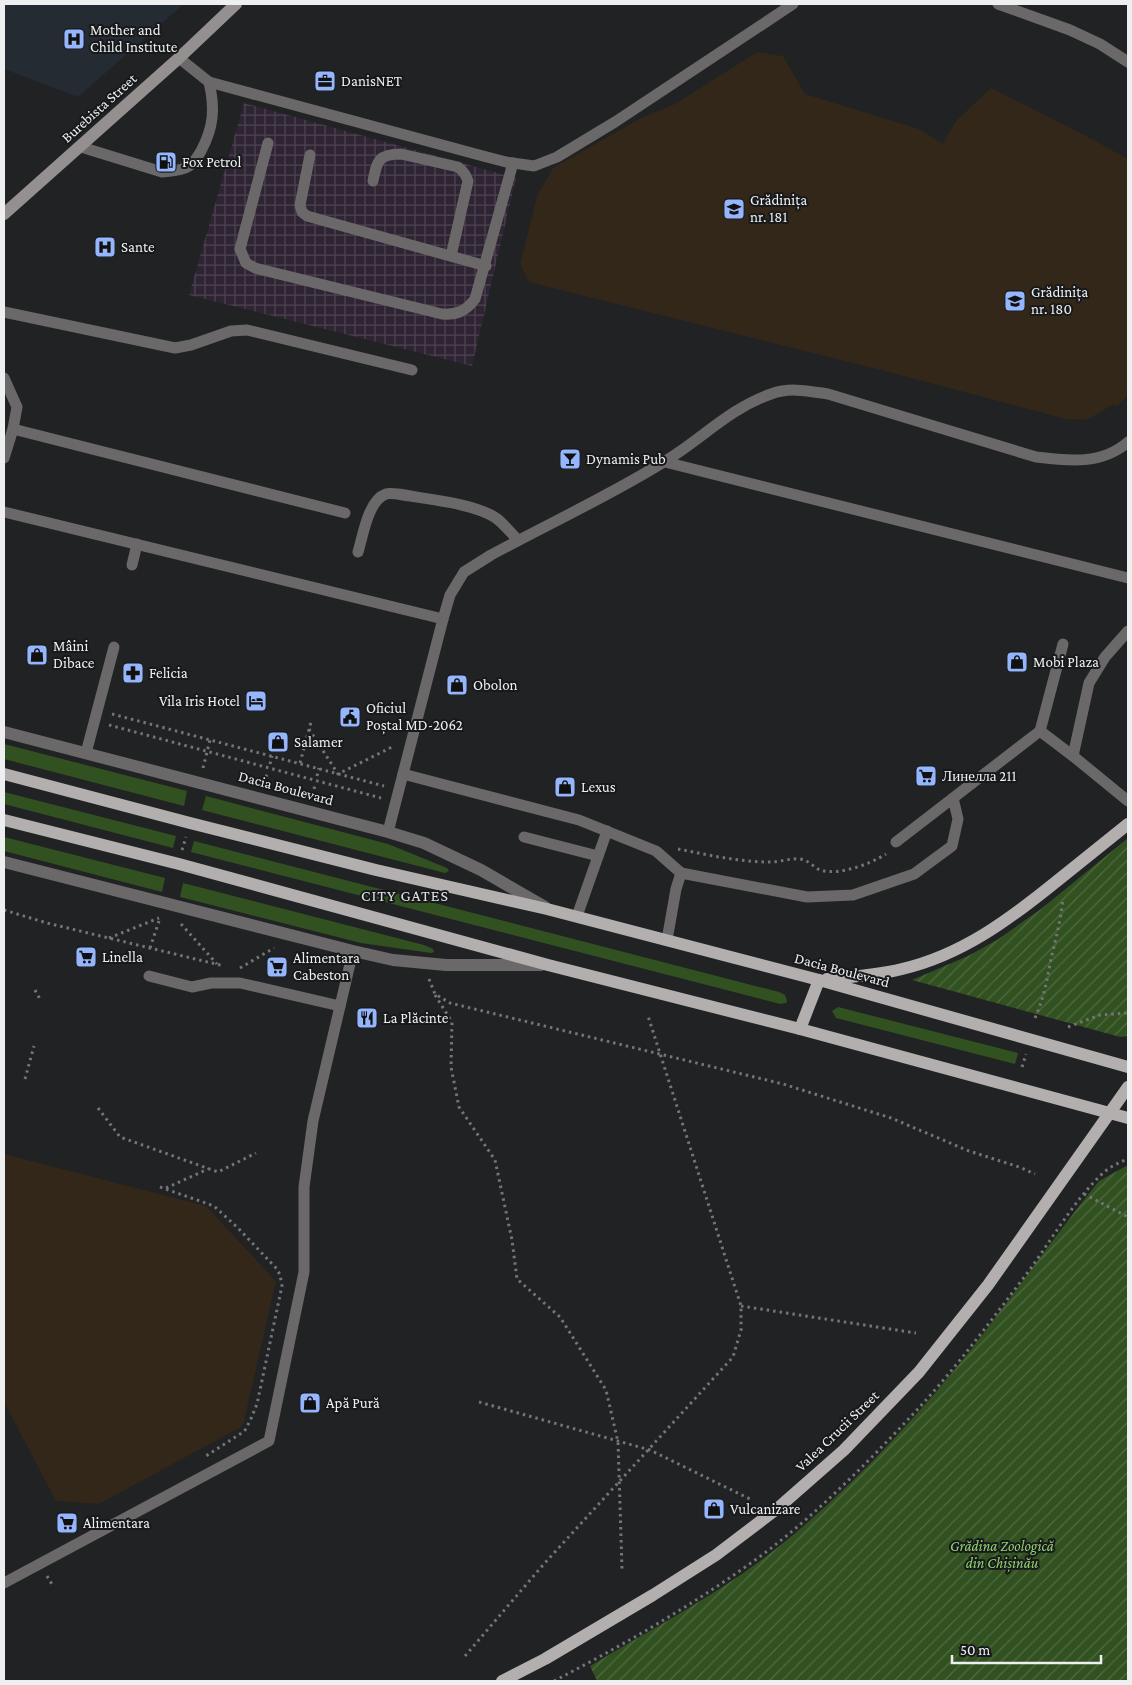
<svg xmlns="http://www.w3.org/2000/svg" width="1132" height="1685" viewBox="0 0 1132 1685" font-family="'Crimson Pro',serif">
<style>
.built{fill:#252b32}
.industrial{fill:url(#industrial-grid)}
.education{fill:#322718}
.green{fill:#325120}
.garden{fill:url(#garden-furrows)}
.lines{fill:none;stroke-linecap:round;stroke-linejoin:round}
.path{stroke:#737577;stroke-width:3;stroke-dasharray:2.5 4;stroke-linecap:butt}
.service{stroke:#6a6868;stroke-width:11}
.minor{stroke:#6a6868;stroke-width:12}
.secondary{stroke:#949090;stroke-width:12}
.primary{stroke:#b4afaf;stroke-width:12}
.labels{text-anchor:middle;stroke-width:4;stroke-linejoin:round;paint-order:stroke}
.poi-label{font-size:15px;fill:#eeeff1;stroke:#17191b;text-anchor:start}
.street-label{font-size:15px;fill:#eeeff1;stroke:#17191b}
.park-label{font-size:15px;font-style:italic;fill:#92d36d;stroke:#17191b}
.neighbourhood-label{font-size:16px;letter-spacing:1px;fill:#dde0e4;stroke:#17191b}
</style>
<defs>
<pattern id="industrial-grid" width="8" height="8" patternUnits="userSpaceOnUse" patternTransform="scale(1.25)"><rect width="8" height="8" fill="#2f2433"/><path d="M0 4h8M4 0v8" fill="none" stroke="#4d4451"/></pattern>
<pattern id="garden-furrows" width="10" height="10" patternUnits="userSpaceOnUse" patternTransform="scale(1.25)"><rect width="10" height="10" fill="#325120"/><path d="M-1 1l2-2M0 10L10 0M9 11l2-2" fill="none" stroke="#506a41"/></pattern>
</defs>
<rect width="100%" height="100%" fill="#202224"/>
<polygon class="built" points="4,4 182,4 178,9 78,97 4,69"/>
<polygon class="industrial" points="244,103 516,178 472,366 189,295"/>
<g class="education">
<polygon points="757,52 783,56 805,94 919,129 943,144 956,121 991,88 1092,139 1128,159 1128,395 1117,406 1112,405 1087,420 1066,419 881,370 529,282 520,264 537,196 553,168 641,118 675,104"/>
<polygon points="4,1154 206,1206 276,1281 243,1426 99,1504 56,1501 4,1402"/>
</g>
<g class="green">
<polygon points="4,744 187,791 184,806 4,759"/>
<polygon points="4,792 176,836 173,848 4,804"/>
<polygon points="206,796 388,844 447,868 449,871 445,873 202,810"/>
<polygon points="4,837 165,878 162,892 4,851"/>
<polygon points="194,841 779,992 785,995 787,1001 786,1003 780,1004 191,852"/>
<polygon points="183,883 424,945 433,949 434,952 431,953 361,943 180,897"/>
<polygon points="838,1007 1018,1053 1015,1064 836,1018 832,1011"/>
</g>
<g class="garden">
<polygon points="1128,838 1128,1036 1120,1037 1113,1035 912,980 968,956 997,940 1041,909"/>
<path d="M1128,1165V1681H597L590,1666C659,1625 732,1587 793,1535C859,1479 920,1414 973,1347C1016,1292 1055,1235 1099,1181Z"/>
</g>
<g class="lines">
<g class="path">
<polyline points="112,714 384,786"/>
<polyline points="109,725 381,798"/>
<polyline points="309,729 338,774 394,746"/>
<polyline points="300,763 311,722"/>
<polyline points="270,764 272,756"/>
<polyline points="203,768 210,740"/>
<polyline points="317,776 319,768"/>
<polyline points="266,777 267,773"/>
<polyline points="314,789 315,785"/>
<path d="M678,849C708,855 739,862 770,862C780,862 790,858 800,859C809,860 813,867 820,870C839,876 870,864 886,854"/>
<polyline points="182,850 186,837"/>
<polyline points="4,910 47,923 224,966"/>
<polyline points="181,924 217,964"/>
<polyline points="109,938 159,918"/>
<polyline points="150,948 160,918"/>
<polyline points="240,968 274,948"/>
<polyline points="429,979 435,994 450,1003 783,1084 891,1118 969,1151 1019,1167 1035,1174"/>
<polyline points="35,990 41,1001"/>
<polyline points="435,995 452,1022 451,1067 459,1107 495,1160 512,1240 517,1279 560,1317 606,1390 618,1442 622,1569"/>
<path d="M1035,1018C1044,998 1047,980 1051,959C1056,938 1061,919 1063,898"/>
<polyline points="1068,1027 1100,1015 1128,1013"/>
<polyline points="1022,1067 1026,1054"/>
<polyline points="25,1079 34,1046"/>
<polyline points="98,1108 120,1137 218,1172 256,1153"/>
<polyline points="160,1187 214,1206 238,1228 277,1269 280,1275 282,1286 257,1404 250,1421 245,1430 240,1434 206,1456"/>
<polyline points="166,1188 208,1169"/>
<polyline points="1084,1194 1128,1217"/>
<polyline points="741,1306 916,1333"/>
<polyline points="479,1402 650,1450 750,1499"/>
<polyline points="47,1576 53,1586"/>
<polyline points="465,1656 543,1565 733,1357 741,1330 741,1306 648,1016"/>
<path d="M554,1681C627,1643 700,1601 766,1552C820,1511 869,1461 916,1411C955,1369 990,1322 1025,1276C1050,1243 1071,1204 1101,1175C1109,1167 1118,1163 1128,1159"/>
</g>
<g class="service">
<polyline points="998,4 1070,30 1100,44 1128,62"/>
<polyline points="179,58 209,82 483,156 506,162 534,166 557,157 615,122 793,4"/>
<path d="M268,143L240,249L246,263L255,268L442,314C457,315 466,311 475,299L513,163"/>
<path d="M81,147L162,172C170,171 182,171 189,166C194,163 198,156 201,151C214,127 215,108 209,82"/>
<polyline points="310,155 300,205 302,212 307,216 486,266"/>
<path d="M373,181C377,161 378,154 401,154L458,167C463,171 466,174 468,181L451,256"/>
<polyline points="4,312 175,348 191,345 231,331 247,330 412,370"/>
<polyline points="4,378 17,407 13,429 4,458"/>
<polyline points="13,429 345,513"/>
<polyline points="665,462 1128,578"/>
<polyline points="4,512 443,619"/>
<path d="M358,552C363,536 368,500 386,494C389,493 395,494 398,494C425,499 474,503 496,518C504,524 511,533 518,540"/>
<polyline points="132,565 137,544"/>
<polyline points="1040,731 1073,756 1128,801"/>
<polyline points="86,753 114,647"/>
<polyline points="1073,756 1089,683 1105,657 1128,631"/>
<polyline points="403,774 579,820 656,851 681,873"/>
<path d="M388,832L443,619L450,595L464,572L491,555C548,524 607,497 662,463C700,441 728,409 771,394C790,387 808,391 828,394L1036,457C1069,461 1102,465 1128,442"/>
<polyline points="524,837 598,856"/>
<polyline points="896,842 1040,731 1063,644"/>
<polyline points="577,916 607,831"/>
<polyline points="667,940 676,889 681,873 807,897 853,895 914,874 952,846 958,819 953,798"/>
<polyline points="149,976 192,987 211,983 240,983 340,1006"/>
<polyline points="4,1583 269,1441 304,1272 304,1187 313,1121 353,951"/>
</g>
<g class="minor">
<polyline points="4,732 388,832 424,843 481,870 545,907"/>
<polyline points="4,862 353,951 393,960 446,965 541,965"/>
</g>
<polyline class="secondary" points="4,214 179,58 236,4"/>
<g class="primary">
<polyline points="4,774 190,823 376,870 547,909 819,980 1128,1067"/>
<polyline points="4,820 179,864 548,965 800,1029 1128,1118"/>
<path d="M827,979C852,977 878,975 902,969C962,955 1010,919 1057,881C1081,862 1104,843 1128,824"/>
<polyline points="800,1029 819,980"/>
<polyline points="502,1681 545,1659 653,1595 716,1555 778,1508 844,1450 919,1372 988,1285 1128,1087"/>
</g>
</g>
<defs>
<g id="hospital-square" transform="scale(1.125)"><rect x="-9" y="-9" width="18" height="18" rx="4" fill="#95b6fd" stroke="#17191b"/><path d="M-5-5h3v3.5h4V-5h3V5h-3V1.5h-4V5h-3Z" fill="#111"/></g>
<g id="office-square" transform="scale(1.125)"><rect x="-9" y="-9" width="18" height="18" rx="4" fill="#95b6fd" stroke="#17191b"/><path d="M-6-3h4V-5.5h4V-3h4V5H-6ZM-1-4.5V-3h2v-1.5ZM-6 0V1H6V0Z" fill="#111"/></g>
<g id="fuel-square" transform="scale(1.125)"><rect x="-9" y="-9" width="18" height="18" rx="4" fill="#95b6fd" stroke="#17191b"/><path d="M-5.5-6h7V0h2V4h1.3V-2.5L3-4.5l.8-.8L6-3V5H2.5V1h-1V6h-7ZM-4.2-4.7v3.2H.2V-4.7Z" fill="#111"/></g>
<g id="school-square" transform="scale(1.125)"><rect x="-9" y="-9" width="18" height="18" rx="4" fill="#95b6fd" stroke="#17191b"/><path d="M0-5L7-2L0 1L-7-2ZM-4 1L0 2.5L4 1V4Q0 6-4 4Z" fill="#111"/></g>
<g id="bar-square" transform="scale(1.125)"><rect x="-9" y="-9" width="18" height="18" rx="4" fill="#95b6fd" stroke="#17191b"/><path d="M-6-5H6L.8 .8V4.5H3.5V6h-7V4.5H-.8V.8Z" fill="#111"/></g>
<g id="shop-square" transform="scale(1.125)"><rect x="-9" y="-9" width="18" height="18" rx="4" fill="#95b6fd" stroke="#17191b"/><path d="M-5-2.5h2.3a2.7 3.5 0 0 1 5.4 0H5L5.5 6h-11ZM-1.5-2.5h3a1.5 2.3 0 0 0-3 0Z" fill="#111"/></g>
<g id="pharmacy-square" transform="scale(1.125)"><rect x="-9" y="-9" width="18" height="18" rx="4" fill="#95b6fd" stroke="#17191b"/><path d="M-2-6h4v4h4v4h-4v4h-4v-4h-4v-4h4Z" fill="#111"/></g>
<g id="hotel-square" transform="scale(1.125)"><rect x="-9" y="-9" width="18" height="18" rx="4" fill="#95b6fd" stroke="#17191b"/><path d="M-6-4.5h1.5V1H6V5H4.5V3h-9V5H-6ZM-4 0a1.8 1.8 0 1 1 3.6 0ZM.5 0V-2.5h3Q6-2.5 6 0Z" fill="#111"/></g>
<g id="civic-square" transform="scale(1.125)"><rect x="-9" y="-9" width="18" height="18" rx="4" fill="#95b6fd" stroke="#17191b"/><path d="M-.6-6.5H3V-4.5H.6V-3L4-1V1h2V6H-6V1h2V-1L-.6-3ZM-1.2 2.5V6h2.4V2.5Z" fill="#111"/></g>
<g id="supermarket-square" transform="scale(1.125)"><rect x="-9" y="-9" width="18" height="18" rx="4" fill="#95b6fd" stroke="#17191b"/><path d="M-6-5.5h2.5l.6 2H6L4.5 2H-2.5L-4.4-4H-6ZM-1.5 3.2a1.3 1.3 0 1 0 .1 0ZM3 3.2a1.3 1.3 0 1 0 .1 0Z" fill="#111"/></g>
<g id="restaurant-square" transform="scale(1.125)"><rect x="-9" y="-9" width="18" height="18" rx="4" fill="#95b6fd" stroke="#17191b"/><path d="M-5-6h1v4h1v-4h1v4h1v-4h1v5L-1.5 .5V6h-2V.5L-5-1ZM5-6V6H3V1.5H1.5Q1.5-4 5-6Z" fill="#111"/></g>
</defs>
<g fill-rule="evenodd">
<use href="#hospital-square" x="74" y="39"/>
<use href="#office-square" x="325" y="81"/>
<use href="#fuel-square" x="166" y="162"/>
<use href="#school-square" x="734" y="209"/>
<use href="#hospital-square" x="105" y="247"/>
<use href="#school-square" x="1015" y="301"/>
<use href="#bar-square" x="570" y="459"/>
<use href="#shop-square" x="37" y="655"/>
<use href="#shop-square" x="1017" y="662"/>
<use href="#pharmacy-square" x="133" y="673"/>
<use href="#shop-square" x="457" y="685"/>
<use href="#hotel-square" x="256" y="701"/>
<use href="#civic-square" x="350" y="717"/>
<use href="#shop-square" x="278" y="742"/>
<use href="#supermarket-square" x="926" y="776"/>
<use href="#shop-square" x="565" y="787"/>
<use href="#supermarket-square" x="86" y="957"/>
<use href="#supermarket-square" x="277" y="967"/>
<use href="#restaurant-square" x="367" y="1018"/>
<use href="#shop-square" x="310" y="1403"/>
<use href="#shop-square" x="714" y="1509"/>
<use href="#supermarket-square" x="67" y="1523"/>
</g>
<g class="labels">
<g class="poi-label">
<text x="90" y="35">Mother and<tspan x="90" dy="17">Child Institute</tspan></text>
<text x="341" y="86">DanisNET</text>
<text x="182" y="167">Fox Petrol</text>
<text x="750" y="205">Grădinița<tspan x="750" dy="17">nr. 181</tspan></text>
<text x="121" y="252">Sante</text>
<text x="1031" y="297">Grădinița<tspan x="1031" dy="17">nr. 180</tspan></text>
<text x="586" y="464">Dynamis Pub</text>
<text x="53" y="651">Mâini<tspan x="53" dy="17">Dibace</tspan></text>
<text x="1033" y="667">Mobi Plaza</text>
<text x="149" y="678">Felicia</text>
<text x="473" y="690">Obolon</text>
<text x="240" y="706" text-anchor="end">Vila Iris Hotel</text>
<text x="366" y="713">Oficiul<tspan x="366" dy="17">Poștal MD-2062</tspan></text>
<text x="294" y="747">Salamer</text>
<text x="942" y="781">Линелла 211</text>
<text x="581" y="792">Lexus</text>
<text x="102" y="962">Linella</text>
<text x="293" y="963">Alimentara<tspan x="293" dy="17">Cabeston</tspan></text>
<text x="383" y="1023">La Plăcinte</text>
<text x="326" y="1408">Apă Pură</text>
<text x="730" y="1514">Vulcanizare</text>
<text x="83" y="1528">Alimentara</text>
</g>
<g class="street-label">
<text transform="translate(99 108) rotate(-42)" y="5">Burebista Street</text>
<text transform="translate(286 788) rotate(15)" y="5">Dacia Boulevard</text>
<text transform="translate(842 970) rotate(15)" y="5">Dacia Boulevard</text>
<text transform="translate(837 1431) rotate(-44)" y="5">Valea Crucii Street</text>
</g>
<g class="park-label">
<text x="1002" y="1551">Grădina Zoologică<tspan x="1002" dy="17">din Chișinău</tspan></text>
</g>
<g class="neighbourhood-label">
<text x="405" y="901">CITY GATES</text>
</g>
</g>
<rect width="1132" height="1685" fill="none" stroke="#eeeff1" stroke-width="10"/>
<path d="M952 1655v8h149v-8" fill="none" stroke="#eeeff1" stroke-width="2.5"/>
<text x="960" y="1655" font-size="15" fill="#eeeff1" stroke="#17191b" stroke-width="4" paint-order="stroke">50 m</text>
</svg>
